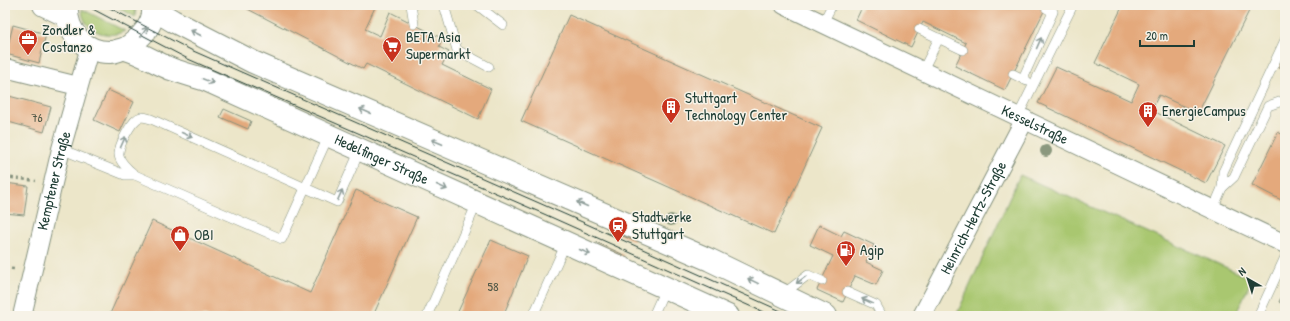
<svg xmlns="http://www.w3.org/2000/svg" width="1290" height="321" viewBox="0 0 1290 321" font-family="'Patrick Hand',sans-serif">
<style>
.green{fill:#a9c76f;stroke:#648252}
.building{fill:#e4a97b}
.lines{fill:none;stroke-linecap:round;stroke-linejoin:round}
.lane-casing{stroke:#86927e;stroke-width:10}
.street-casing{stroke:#86927e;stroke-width:20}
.secondary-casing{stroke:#86927e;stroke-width:24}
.path{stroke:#86927e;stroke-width:2.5;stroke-dasharray:3 3;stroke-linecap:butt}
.lane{stroke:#fff;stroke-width:9}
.street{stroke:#fff;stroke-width:18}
.secondary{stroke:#fff;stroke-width:22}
.tram{stroke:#1f3d34;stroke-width:1}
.tree{fill:#8b987e}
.oneway{stroke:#8f9e9a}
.labels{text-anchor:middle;stroke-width:3;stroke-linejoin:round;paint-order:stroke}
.number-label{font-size:13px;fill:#505846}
.poi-label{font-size:15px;fill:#1f3d34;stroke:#f7f3e8;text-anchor:start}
.street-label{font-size:15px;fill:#1f3d34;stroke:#f7f3e8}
</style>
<rect width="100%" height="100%" fill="#f7f3e8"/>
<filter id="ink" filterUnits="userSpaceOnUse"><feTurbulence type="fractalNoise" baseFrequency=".025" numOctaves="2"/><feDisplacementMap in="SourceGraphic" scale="8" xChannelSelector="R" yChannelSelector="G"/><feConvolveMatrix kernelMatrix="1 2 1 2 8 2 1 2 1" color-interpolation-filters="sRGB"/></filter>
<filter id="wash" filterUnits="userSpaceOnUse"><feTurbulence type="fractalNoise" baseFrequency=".012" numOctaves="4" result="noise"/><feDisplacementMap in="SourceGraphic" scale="16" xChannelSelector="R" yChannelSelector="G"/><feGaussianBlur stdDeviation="0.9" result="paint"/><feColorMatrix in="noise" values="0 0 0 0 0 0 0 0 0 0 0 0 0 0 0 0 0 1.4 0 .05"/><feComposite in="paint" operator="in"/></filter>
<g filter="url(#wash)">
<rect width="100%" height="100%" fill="#ece6c9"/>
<g class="green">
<polygon points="114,5 136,5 135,17"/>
<path d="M82,9L125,31C107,40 82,31 82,9Z"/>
<polygon points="1020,175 1252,279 1235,316 956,316"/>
</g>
<g id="blocks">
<g class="building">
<polygon points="240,5 376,5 365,29 380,36 390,12 443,39 439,47 449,52 442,65 491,89 478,119 366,64 363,69"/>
<polygon points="863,5 1047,5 1005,90 955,66 966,43 923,22 911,47 856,20"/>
<polygon points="1123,5 1252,5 1198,113 1159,95 1151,110 1225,146 1206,183 1038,103 1056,67 1131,101 1139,84 1095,63"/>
<polygon points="569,15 822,128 774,234 521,121"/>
<polygon points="13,25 46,34 39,63 6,54"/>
<polygon points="1285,55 1285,71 1279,68"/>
<polygon points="108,90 134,102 120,132 94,120"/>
<polygon points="5,95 51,107 44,132 5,121"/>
<polygon points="224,109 251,121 248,129 220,117"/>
<polygon points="1278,132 1285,136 1285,202 1252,185"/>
<polygon points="5,183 28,186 24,215 5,213"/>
<polygon points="356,190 417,217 373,316 109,316 152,221 310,293"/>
<polygon points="609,224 636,236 634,241 606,228"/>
<polygon points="819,225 841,236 844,231 874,245 866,262 883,270 876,285 855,276 843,302 817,290 833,256 810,245"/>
<polygon points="491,240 528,256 503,316 456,316"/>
<polygon points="596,242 624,255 622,259 594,247"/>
<polygon points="1285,289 1285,305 1279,302"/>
</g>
</g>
</g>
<g filter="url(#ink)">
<use href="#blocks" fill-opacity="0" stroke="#86927e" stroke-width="1"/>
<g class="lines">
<g class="lane-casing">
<g id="lane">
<polyline points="411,5 414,24"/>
<polyline points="444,5 457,50 489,67"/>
<polyline points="477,5 503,25"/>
<polyline points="823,23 832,5"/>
<polyline points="919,29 963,50"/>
<polyline points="923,70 939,38"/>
<polyline points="1013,74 1027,81"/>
<polyline points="1023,78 1053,12 1046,8"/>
<polyline points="1018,116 1073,5"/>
<polyline points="61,149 125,175 135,175 282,239 329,135"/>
<path d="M135,175C129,170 120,163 119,155C118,146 132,119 141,117C144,117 148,118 151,119L337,202L360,150"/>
<polyline points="1222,188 1223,172 1285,40"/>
<polyline points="1213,209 1222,188 1234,177 1268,106 1285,100"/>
<polyline points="847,292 876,305 882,316"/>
<polyline points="783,294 808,275 822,281"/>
<polyline points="427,316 477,203"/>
<polyline points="533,316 566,243"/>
<polyline points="653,316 665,289"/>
<polyline points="1258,316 1285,257"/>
</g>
</g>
<g class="street-casing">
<g id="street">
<path id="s1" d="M784,5L1285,244"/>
<polyline points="5,68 78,86"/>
<path id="s2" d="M22,316L61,149L90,47"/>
<path id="s3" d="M922,316L1025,119"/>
</g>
</g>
<g class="secondary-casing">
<g id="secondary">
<polyline points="44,5 67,16"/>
<path id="s4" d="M67,5C65,31 84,53 111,52C116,52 122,48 126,49C141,53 156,63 171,69C182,73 194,76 206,80L728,316"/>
<polyline points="153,9 173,21 253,62 710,260 826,316"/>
<path d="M125,49C139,39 156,25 153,5"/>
</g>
</g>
<g class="path">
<polyline points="5,177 36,181"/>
<polyline points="5,268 14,269"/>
</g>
<use href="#lane" class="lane"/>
<use href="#street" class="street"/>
<use href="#secondary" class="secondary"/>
<g class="tram">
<polyline points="85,5 188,59 544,214 772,316"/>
<polyline points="104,5 191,50 580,221 792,316"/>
</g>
</g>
<g class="tree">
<circle cx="1046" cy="151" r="6"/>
<circle cx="671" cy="220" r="6"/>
</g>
<defs><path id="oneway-shaft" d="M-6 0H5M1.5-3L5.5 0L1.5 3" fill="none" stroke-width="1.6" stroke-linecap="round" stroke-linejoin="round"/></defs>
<g class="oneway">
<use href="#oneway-shaft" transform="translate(144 32) rotate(-55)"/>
<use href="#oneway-shaft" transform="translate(196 33) rotate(-153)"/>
<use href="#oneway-shaft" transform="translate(1039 43) rotate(-66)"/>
<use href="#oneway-shaft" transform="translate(208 81) rotate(22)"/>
<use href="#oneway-shaft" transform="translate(365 111) rotate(-156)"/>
<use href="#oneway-shaft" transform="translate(187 135) rotate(24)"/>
<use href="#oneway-shaft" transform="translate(123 142) rotate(-66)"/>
<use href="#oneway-shaft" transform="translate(437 142) rotate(-157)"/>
<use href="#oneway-shaft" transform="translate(442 187) rotate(25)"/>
<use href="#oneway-shaft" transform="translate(340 195) rotate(-66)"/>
<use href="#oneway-shaft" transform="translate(582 204) rotate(-156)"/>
<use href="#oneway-shaft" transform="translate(585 252) rotate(24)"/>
<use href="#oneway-shaft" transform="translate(801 280) rotate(143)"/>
<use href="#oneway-shaft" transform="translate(753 281) rotate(-154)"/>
<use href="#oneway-shaft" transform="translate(867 301) rotate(-155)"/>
</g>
</g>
<defs>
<g id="office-pin" transform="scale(1)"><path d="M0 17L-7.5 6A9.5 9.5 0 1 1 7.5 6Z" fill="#c8321e" stroke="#f7f3e8"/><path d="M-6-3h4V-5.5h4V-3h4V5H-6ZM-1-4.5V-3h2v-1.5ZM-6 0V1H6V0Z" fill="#fff"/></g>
<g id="supermarket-pin" transform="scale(1)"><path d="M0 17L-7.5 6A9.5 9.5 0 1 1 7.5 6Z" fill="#c8321e" stroke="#f7f3e8"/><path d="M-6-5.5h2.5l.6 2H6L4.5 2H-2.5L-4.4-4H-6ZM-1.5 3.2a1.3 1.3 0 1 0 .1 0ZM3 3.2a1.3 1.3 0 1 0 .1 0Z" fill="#fff"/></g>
<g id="building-pin" transform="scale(1)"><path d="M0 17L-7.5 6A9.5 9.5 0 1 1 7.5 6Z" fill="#c8321e" stroke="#f7f3e8"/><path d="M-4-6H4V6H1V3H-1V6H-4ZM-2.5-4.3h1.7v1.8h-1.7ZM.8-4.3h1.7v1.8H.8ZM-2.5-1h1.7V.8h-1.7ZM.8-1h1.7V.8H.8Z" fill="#fff"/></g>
<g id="station-pin" transform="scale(1)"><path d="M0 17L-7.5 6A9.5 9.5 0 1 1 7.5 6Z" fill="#c8321e" stroke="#f7f3e8"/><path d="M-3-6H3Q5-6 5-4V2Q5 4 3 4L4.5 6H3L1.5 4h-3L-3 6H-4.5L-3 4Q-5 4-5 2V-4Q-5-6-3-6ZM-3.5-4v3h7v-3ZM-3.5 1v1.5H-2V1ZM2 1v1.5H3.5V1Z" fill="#fff"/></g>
<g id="shop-pin" transform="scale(1)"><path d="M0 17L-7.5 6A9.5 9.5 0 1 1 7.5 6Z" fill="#c8321e" stroke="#f7f3e8"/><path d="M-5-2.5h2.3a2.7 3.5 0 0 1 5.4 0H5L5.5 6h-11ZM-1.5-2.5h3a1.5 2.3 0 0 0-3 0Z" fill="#fff"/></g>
<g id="fuel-pin" transform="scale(1)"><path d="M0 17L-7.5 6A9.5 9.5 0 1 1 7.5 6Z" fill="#c8321e" stroke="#f7f3e8"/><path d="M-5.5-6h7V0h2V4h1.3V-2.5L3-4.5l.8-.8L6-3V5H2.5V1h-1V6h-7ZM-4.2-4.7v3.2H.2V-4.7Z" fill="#fff"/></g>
</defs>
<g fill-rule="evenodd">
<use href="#office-pin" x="28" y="39"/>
<use href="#supermarket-pin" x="392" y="46"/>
<use href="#building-pin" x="671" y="107"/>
<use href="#building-pin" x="1148" y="111"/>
<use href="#station-pin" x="618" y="226"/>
<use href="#shop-pin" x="180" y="235"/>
<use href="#fuel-pin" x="846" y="250"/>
</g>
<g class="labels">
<g class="number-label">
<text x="37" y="122">76</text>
<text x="493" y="291">58</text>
</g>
<g class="poi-label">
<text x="42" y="35">Zondler &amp;<tspan x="42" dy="17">Costanzo</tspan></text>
<text x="406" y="42">BETA Asia<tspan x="406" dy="17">Supermarkt</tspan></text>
<text x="685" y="103">Stuttgart<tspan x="685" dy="17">Technology Center</tspan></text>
<text x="1162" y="116">EnergieCampus</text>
<text x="632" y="222">Stadtwerke<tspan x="632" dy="17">Stuttgart</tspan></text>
<text x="194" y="240">OBI</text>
<text x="860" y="255">Agip</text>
</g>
<g class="street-label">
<text dy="5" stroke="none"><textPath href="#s1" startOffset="278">Kesselstraße</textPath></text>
<text dy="5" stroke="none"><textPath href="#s4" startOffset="367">Hedelfinger Straße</textPath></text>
<text dy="5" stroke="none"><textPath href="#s2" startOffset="139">Kemptener Straße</textPath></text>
<text dy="5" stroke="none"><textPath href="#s3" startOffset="111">Heinrich-Hertz-Straße</textPath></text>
</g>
</g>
<rect width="1290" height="321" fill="none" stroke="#f7f3e8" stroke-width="20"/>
<g transform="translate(1248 279) rotate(321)" stroke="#f7f3e8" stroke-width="3" paint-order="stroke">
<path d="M0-3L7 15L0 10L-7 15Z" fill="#1f3d34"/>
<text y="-6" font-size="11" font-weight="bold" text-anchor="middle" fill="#1f3d34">N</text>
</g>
<path d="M1140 40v6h54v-6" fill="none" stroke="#1f3d34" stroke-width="2"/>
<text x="1146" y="40" font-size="12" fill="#1f3d34" stroke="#f7f3e8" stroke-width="3" paint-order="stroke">20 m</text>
</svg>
